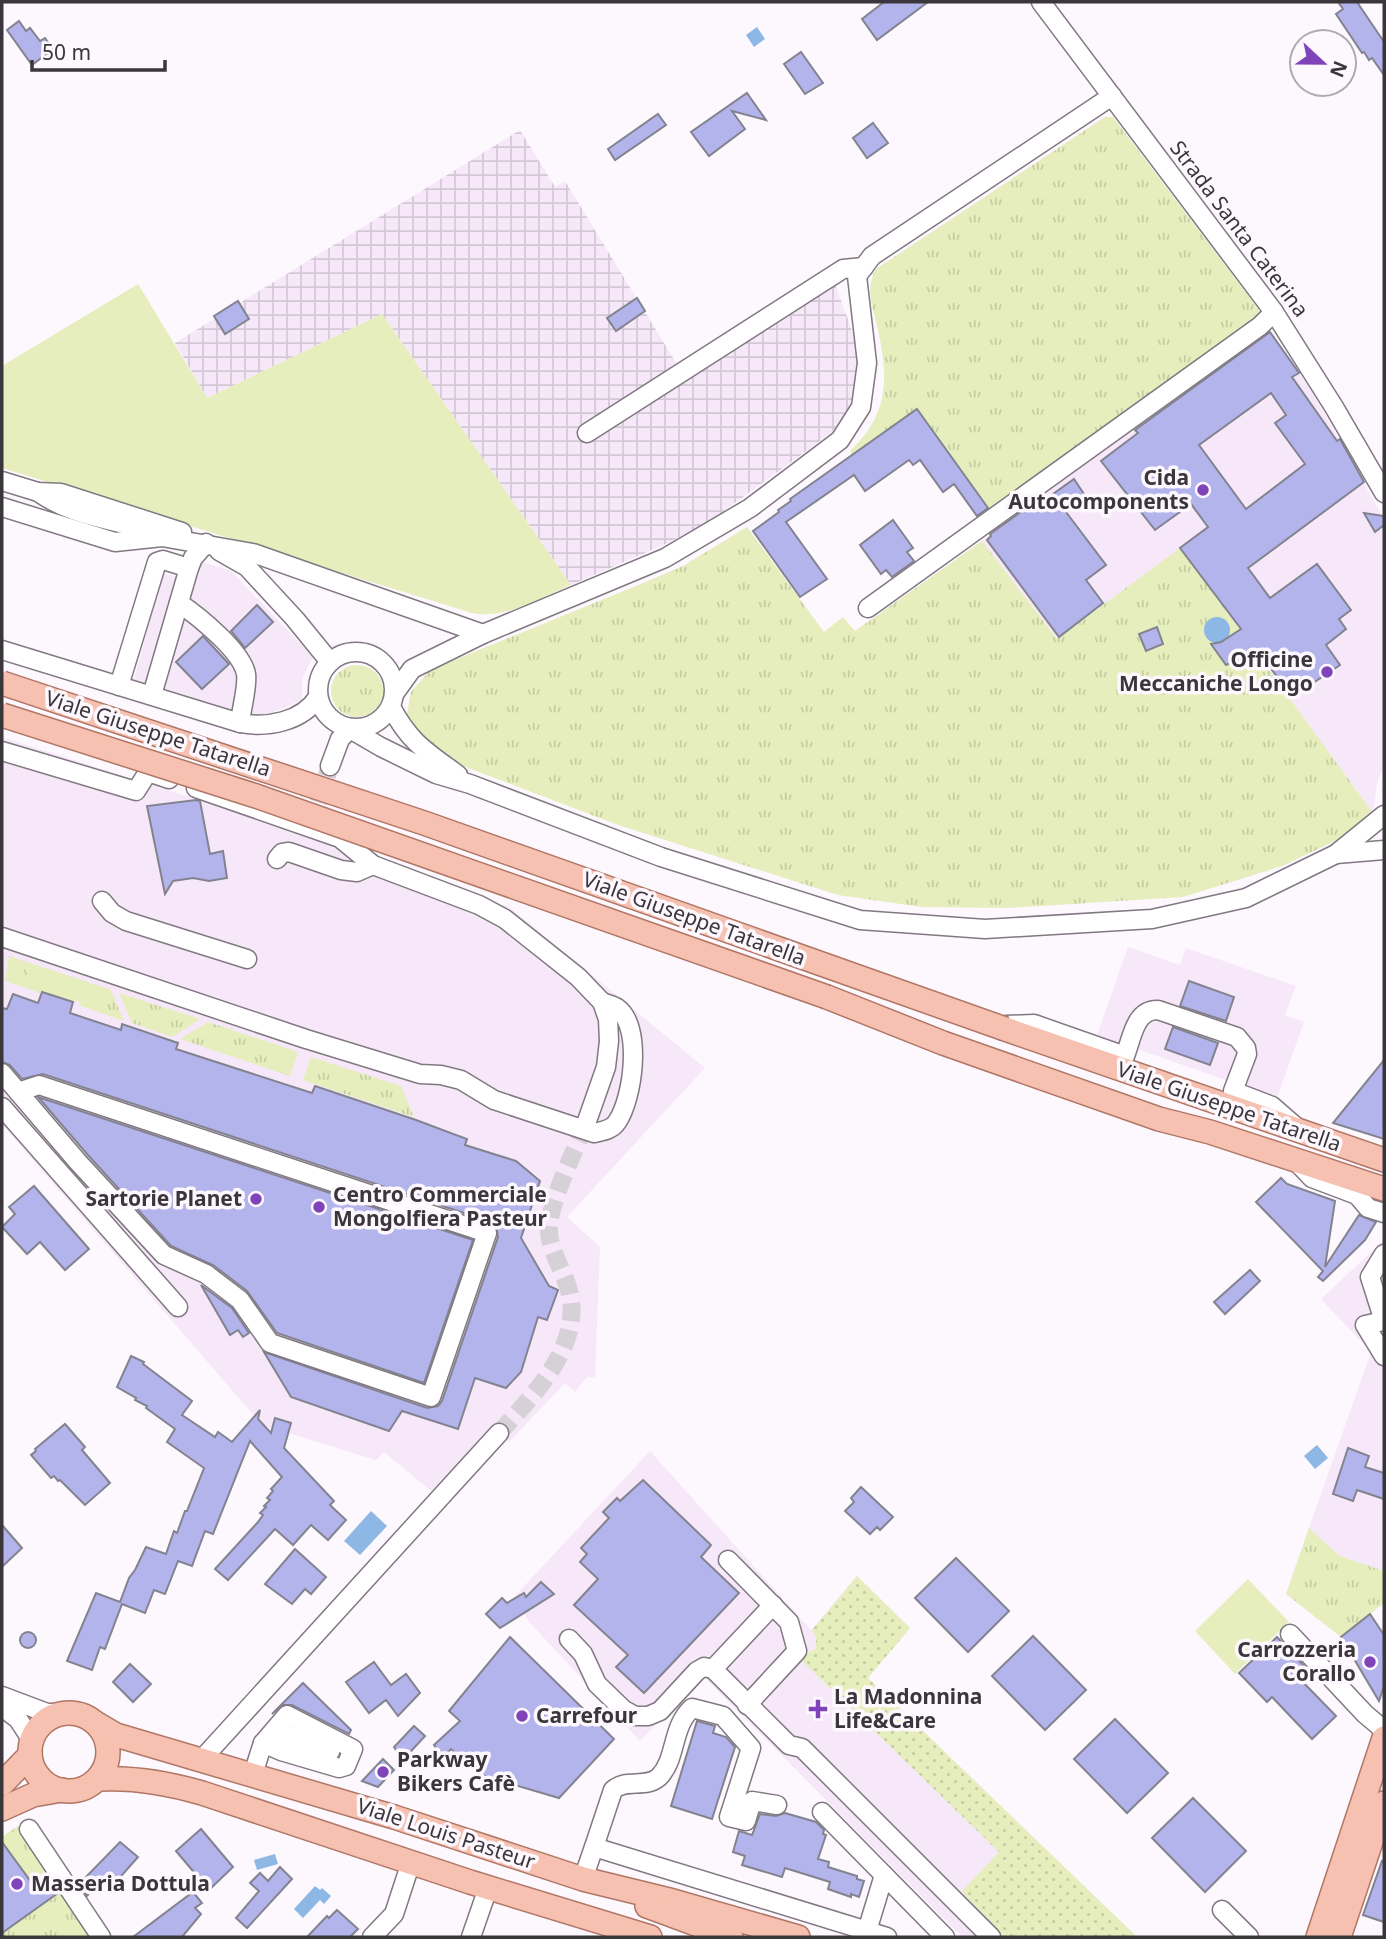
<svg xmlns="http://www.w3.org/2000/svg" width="1386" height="1939" viewBox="0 0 1386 1939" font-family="'Noto Sans',sans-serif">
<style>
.built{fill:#f7e8f9}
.industrial{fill:url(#industrial-grid)}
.grass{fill:url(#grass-tufts)}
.park{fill:#e5eebc}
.garden{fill:url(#garden-dots)}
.water{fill:#8db8e5}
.building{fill:#b3b4ec;stroke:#838390;stroke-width:2;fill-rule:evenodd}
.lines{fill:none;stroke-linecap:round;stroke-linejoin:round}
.minor-tunnel{stroke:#d6d0d7;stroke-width:18;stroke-dasharray:18 9;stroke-linecap:butt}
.minor-casing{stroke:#817882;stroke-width:21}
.major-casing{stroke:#b07665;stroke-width:26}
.minor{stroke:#fff;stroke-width:18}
.major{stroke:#f6c1b0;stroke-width:23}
.major-bridge-casing{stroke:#b07665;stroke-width:26;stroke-linecap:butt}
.major-bridge{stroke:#f6c1b0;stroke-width:23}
.poi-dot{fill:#8044ba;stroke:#fdf7fe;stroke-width:2.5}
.labels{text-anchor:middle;stroke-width:7;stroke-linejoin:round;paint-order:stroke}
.street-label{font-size:21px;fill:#3a363b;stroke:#fdf7fe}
.poi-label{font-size:21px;font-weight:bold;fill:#3a363b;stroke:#fdf7fe;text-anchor:start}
</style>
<defs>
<pattern id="industrial-grid" width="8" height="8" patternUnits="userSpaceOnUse" patternTransform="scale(1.75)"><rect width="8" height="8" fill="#f7e8f9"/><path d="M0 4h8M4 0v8" fill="none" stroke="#d4c8d6"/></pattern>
<pattern id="grass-tufts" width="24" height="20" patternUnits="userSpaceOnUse" patternTransform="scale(1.75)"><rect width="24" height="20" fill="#e5eebc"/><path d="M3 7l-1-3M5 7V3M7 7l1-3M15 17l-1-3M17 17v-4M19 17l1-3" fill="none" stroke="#c5cda2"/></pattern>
<pattern id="garden-dots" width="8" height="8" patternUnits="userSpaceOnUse" patternTransform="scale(1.75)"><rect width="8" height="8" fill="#e5eebc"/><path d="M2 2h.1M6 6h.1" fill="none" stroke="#c5cda2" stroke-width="1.8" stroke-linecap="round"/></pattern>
</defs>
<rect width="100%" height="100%" fill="#fdf7fe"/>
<g class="built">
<polygon points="1268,329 1312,392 1384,519 1384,766 1377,783 1373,813 1180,549 1057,639 982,541"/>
<polygon points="184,556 231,571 313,657 302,679 302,700 260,718 134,679 163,573 177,577"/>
<polygon points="2,737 248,816 509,907 705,1068 567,1217 600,1247 595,1378 587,1377 575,1392 565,1383 509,1442 492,1428 431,1491 384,1452 376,1460 262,1425 2,1124"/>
<polygon points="1128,947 1180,965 1186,948 1296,986 1285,1015 1304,1022 1277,1098 1097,1035"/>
<polygon points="1384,1240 1384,1571 1340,1556 1309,1528 1371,1352 1321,1299"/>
<polygon points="650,1451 811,1630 857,1576 910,1628 868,1678 1137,1937 962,1937 703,1676 640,1741 531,1624 513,1598"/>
</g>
<polygon class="industrial" points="520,130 555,187 565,181 678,366 829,268 854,336 857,352 858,368 854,397 849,410 831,433 710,521 668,543 571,585 382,314 207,398 175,343"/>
<g class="grass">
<path d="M1105,117H1113L1259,310L1257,316L990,510L917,410L852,456L850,451C892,412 888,373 876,321C871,302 866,287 876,269Z"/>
<polygon points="747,527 824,632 843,617 855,631 982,541 1057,639 1180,548 1373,813 1365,827 1282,866 1183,897 1007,908 922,907 838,895 618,825 450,761 435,752 406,719 411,692 430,670 648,581 683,566"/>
<circle cx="357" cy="691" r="26"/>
<polygon points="9,956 21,960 35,991 5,981"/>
<polygon points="106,988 111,990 124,1021 78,1005"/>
<polygon points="119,993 200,1019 172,1037 132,1023"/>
<polygon points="208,1022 298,1052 290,1076 180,1039"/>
<polygon points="311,1057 401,1086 414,1117 303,1080"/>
<polygon points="1309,1528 1340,1556 1384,1571 1384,1603 1341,1637 1286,1594"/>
<polygon points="18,1826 63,1893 89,1937 2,1937 2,1837"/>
</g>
<g class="park">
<path d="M138,284L207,398L382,314L571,585C541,597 505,620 472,613L2,468V366Z"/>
<polygon points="21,960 106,988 82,1003 40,991 39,994 35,991"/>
<polygon points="1248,1579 1289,1622 1235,1674 1195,1631"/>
</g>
<polygon class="garden" points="857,1576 910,1628 868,1678 1137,1937 1000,1937 962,1891 999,1852 801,1660 809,1652 816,1649 816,1637 812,1630"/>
<g class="water">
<polygon points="757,27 765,39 754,47 746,35"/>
<circle cx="1217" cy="630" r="13"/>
<polygon points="1317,1445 1328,1458 1315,1469 1304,1456"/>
<polygon points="371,1511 387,1526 360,1555 344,1541"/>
<polygon points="275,1854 278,1864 257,1870 254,1860"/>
<polygon points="315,1886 320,1890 322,1888 331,1896 324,1904 320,1900 303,1918 294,1909"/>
</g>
<g class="building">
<polygon points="884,2 928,2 877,40 862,19"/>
<polygon points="1338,2 1357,2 1384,42 1384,75 1372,58 1369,60 1364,52 1362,53 1336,14 1343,9"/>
<polygon points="19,21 26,31 30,28 40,41 45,38 53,49 32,65 7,30"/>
<polygon points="801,52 823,83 805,94 784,64"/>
<polygon points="747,93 766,120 732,111 745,129 709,156 691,132"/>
<polygon points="658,114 666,125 615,160 608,149"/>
<polygon points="873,123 888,143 867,158 853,138"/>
<polygon points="637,298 645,311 616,331 607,318"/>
<polygon points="238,301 249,319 225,334 214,316"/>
<path d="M1270,332L1299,373L1292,377L1337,441L1340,439L1364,482L1248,568L1270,598L1317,564L1351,610L1339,619L1346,629L1326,645L1340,665L1292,697L1258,651L1226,665L1211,644L1221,642L1241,629L1180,548L1208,527L1191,504L1155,530L1101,461L1138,433L1135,430ZM1271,393L1286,415L1275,423L1305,464L1246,509L1199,445Z"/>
<polygon points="917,409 988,508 977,516 954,484 943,492 920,460 913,465 909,460 865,491 854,475 786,522 827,579 800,597 753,531 779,512 778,510 791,501 790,499"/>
<polygon points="1074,479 1086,497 1066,512 1106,565 1086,580 1103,603 1059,637 987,540 991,536 990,534 1029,506 1032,509"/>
<polygon points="1364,513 1384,516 1384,525 1375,532"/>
<polygon points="893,520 913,548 907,552 914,561 892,577 886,570 881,574 860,545"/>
<polygon points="257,605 273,622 245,648 231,631"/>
<polygon points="1157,627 1163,644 1146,651 1139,634"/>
<polygon points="203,636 229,664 202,689 176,662"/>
<polygon points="196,800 200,801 210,854 223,851 227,878 209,881 193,878 173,881 165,894 147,806"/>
<polygon points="1189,981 1234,997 1226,1021 1180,1006"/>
<polygon points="42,992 73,1002 70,1013 121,1030 122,1024 178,1043 176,1049 312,1093 315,1086 416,1120 467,1139 465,1145 516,1161 540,1181 521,1238 549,1286 558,1290 547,1320 538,1317 521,1372 506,1388 475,1378 458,1429 402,1411 389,1431 291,1397 264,1352 427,1408 438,1406 442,1401 498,1237 496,1226 491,1222 43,1074 22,1079 10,1065 2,1062 2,1008 7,1009 13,994 38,1003"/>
<polygon points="1173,1027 1218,1043 1210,1065 1165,1049"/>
<polygon points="1384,1060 1384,1139 1333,1123"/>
<polygon points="38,1097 473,1240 424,1383 277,1333 247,1291 213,1265 171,1246 87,1154"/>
<polygon points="1281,1178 1287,1184 1335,1201 1325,1267 1359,1215 1376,1222 1365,1240 1323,1281 1318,1277 1323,1271 1256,1202"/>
<polygon points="34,1186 89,1249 65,1270 40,1242 27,1254 2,1227 15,1214 9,1207"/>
<polygon points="1250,1270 1260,1281 1225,1314 1214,1302"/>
<polygon points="201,1285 232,1308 249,1333 243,1337 238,1330 230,1335"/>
<polygon points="131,1356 144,1362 143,1364 192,1401 182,1415 215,1437 218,1432 232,1442 260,1410 258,1419 271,1433 275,1418 291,1423 284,1448 334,1501 330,1505 346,1520 328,1540 311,1525 293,1545 275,1529 228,1580 215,1569 258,1522 263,1515 260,1513 266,1507 264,1506 270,1500 267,1498 273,1491 271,1489 282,1477 250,1441 213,1534 205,1531 192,1566 178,1561 165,1594 154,1590 145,1613 122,1604 105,1649 100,1647 92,1670 67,1661 96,1593 120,1602 129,1578 135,1570 146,1547 166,1554 174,1531 177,1533 185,1511 187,1511 204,1468 167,1442 175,1429 146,1408 147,1406 135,1400 136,1398 117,1387"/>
<polygon points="65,1424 85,1447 82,1450 110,1483 85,1505 60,1480 58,1481 54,1476 51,1478 31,1455 36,1451 35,1449"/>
<polygon points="1348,1448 1369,1456 1365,1467 1384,1473 1384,1499 1357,1490 1353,1501 1333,1494"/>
<polygon points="643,1480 711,1545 701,1557 739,1593 644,1693 616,1667 628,1655 574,1605 598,1579 580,1562 587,1554 581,1548 609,1518 603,1512 617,1498 620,1501"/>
<polygon points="861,1487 893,1517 880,1530 877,1527 870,1534 845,1511 854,1502 851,1498"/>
<polygon points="2,1525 22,1548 2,1567"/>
<polygon points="295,1549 326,1577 311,1594 305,1589 292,1604 265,1584"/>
<polygon points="956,1558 1009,1611 968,1652 915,1598"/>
<polygon points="541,1582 554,1594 500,1628 486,1614 502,1598 507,1603 524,1593 526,1597"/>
<polygon points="1370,1614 1384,1635 1384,1686 1379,1701 1341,1637"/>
<circle cx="28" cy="1640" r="8"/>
<polygon points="1033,1636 1086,1690 1045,1730 992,1676"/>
<polygon points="510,1637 614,1739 559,1798 481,1775 451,1749 442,1758 434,1745 460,1721 449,1711"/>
<polygon points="1277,1637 1305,1667 1296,1675 1336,1716 1312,1739 1272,1697 1267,1702 1239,1673"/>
<polygon points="374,1662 391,1685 406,1674 420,1693 398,1716 386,1700 369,1713 346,1682"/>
<polygon points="130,1664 151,1684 133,1702 113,1682"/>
<polygon points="303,1683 351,1730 349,1734 292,1705 282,1705 272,1714"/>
<polygon points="1115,1719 1168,1773 1127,1813 1074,1759"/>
<polygon points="697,1721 715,1726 713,1733 726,1737 735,1747 712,1819 671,1806"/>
<polygon points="414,1726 425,1736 403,1760 394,1747"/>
<polygon points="383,1759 394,1770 378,1787 362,1781"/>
<polygon points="1193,1798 1246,1851 1205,1892 1152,1838"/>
<polygon points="785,1813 816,1822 824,1830 823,1834 826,1835 818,1859 829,1862 828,1867 857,1876 857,1879 864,1881 859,1897 851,1894 851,1897 828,1889 830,1882 785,1868 782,1877 742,1865 745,1856 733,1852 739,1831 752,1835 760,1814 776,1816"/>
<polygon points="201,1829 233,1867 209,1890 176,1851"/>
<polygon points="2,1842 37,1890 50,1881 58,1893 2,1933"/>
<polygon points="120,1842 138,1857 115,1883 106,1876 87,1896 79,1884"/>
<polygon points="1382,1861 1384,1862 1384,1922 1363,1915"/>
<polygon points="280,1867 292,1879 247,1928 236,1918 259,1891 250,1883 260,1873 268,1881"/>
<polygon points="193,1892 202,1903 195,1908 201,1914 182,1937 133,1937"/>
<polygon points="337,1910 358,1929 350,1937 307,1937 327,1916 329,1918"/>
</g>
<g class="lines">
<g class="minor-tunnel">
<polyline points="310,828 330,766"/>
<path d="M499,1433C532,1396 581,1349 570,1294C565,1273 551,1254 549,1233C546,1208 577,1146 587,1121"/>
</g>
<g class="minor-casing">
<g id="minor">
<polyline points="1041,2 1274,312 1334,407 1384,493"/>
<polyline points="587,433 843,269 864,267"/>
<polyline points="2,481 38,492 61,493 182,532"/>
<path d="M38,492C69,514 103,518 139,528"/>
<polyline points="2,507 115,542 162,537 253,553 483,634"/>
<polyline points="219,551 247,567 295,619 330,662"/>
<path d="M179,603C198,616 242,651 246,674C248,686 241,710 240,723"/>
<polyline points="868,608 1260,326 1274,312"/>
<path d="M2,650L240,723C267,728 302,722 318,697"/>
<circle cx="356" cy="690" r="38"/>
<polyline points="119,686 157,562 163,560 189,568"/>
<polyline points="394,694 412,669 483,634 665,558 750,508 840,440 861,407 867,363 857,276 872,256 1112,96"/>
<polyline points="152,695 189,568 193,558 206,543"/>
<path d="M391,707C410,743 427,752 458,775"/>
<polyline points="2,751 136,791 148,772 169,779"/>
<polyline points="330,766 340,739 350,729 381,747 436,774 470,784 661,857 860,920 985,929 1152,919 1246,898 1336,854 1384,815"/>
<polyline points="196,788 340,838 373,865 479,905 505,919 578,977 602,1002 608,1019 609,1041 606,1067 587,1121"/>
<polyline points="1336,854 1384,850"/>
<polyline points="277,859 282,853 289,852 341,870 357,872 373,865"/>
<polyline points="102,901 112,913 126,921 247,959"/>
<path d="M2,937L306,1039L420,1074L441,1075L461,1080L494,1100L594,1133C602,1131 612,1130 617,1122C633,1099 643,1026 617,1008C613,1005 606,1004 602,1002"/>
<path d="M1006,1025L1034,1024L1125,1056C1132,1038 1135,1009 1158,1010L1237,1037L1246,1048L1247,1054L1233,1091L1272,1106L1295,1126"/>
<polyline points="2,1073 78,1162 164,1255 206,1274 240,1300 270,1343 431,1397 487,1233 39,1085 18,1092"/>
<polyline points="2,1107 178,1307"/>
<polyline points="1295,1160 1312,1178 1357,1195 1368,1208 1384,1213"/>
<polyline points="1384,1254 1370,1277 1384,1321"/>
<polyline points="1384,1321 1365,1325 1384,1356"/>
<polyline points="728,1560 789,1622 797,1651 747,1705"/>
<polyline points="1290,1634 1365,1714 1384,1730"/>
<polyline points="569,1639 583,1654 597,1684 624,1710 635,1716 648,1716 660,1711 697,1671 704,1667 713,1669 773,1605"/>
<polyline points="713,1669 789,1745 802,1748 991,1937"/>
<polyline points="2,1696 47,1713 61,1713"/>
<polyline points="2,1707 18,1719 31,1739"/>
<polygon points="287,1715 353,1749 346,1766 339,1768 281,1751 263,1743"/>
<polyline points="202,1759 499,1433"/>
<polyline points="253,1774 263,1743 285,1734 330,1752"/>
<polyline points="822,1812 945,1937"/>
<polyline points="29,1829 101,1937"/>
<path d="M594,1847L613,1790C626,1778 646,1789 659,1777C677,1759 671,1727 692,1708L723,1716L751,1748L729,1817L746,1821L752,1801L777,1805"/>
<polyline points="583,1879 594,1847 887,1937"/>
<polyline points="1222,1910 1249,1937"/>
<polyline points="867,1931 884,1875"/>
<polyline points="372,1937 394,1914 411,1862"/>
<polyline points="471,1937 488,1888"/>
</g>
</g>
<g class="major-casing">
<g id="major">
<polyline points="827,997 943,1043 1159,1119 1210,1132 1384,1189"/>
<polyline points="1005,1029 1384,1160"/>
<circle cx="69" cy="1752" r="39"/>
<polyline points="97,1724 116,1735 394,1817 583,1879 673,1901 798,1937"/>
<path d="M98,1779C134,1777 168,1783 202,1793L470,1882L650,1937"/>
<polyline points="2,1784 30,1755"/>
<polyline points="2,1809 33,1795 62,1790"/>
<polyline points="647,1906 731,1937"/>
<polyline points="1318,1937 1384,1738"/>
<polyline points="1339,1937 1384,1803"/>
</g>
</g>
<use href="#minor" class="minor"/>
<use href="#major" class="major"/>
<g class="major-bridge-casing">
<g id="major-bridge">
<polyline points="2,683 424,823 1005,1029"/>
<polyline points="2,715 256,796 827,997"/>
</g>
</g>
<use href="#major-bridge" class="major-bridge"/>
</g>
<g class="poi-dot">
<circle cx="1203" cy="490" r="7"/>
<circle cx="1327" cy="672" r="7"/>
<circle cx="256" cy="1199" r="7"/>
<circle cx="319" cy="1207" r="7"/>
<circle cx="1370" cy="1662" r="7"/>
<path d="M814.5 1698.5h7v7h7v7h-7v7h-7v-7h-7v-7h7z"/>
<circle cx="522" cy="1716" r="7"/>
<circle cx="383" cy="1772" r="7"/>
<circle cx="17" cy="1884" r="7"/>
</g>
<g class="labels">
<g class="street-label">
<text transform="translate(1239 229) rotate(53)" y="7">Strada Santa Caterina</text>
<text transform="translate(158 734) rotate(18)" y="7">Viale Giuseppe Tatarella</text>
<text transform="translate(694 919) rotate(20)" y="7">Viale Giuseppe Tatarella</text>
<text transform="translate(1229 1107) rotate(19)" y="7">Viale Giuseppe Tatarella</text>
<text transform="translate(446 1834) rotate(18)" y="7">Viale Louis Pasteur</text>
</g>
<g class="poi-label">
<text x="1189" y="485" text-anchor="end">Cida<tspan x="1189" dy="24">Autocomponents</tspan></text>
<text x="1313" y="667" text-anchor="end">Officine<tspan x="1313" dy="24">Meccaniche Longo</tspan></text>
<text x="333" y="1202">Centro Commerciale<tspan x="333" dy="24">Mongolfiera Pasteur</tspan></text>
<text x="242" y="1206" text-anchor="end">Sartorie Planet</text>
<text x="1356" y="1657" text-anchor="end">Carrozzeria<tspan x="1356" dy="24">Corallo</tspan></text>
<text x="834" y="1704">La Madonnina<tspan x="834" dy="24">Life&amp;Care</tspan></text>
<text x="536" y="1723">Carrefour</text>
<text x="397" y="1767">Parkway<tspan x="397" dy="24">Bikers Cafè</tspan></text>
<text x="31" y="1891">Masseria Dottula</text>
</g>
</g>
<rect width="1386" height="1939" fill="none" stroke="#3a363b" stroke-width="7"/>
<g transform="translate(1323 63) rotate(112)"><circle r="33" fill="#fdf7fe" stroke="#afaab0" stroke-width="2"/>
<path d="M0-5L12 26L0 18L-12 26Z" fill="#8044ba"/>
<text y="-10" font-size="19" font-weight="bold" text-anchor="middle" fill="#3a363b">N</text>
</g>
<path d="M32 60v10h133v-10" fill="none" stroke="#3a363b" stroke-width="3.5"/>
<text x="42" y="60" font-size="21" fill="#3a363b" stroke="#fdf7fe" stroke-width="5" paint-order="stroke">50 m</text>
</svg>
